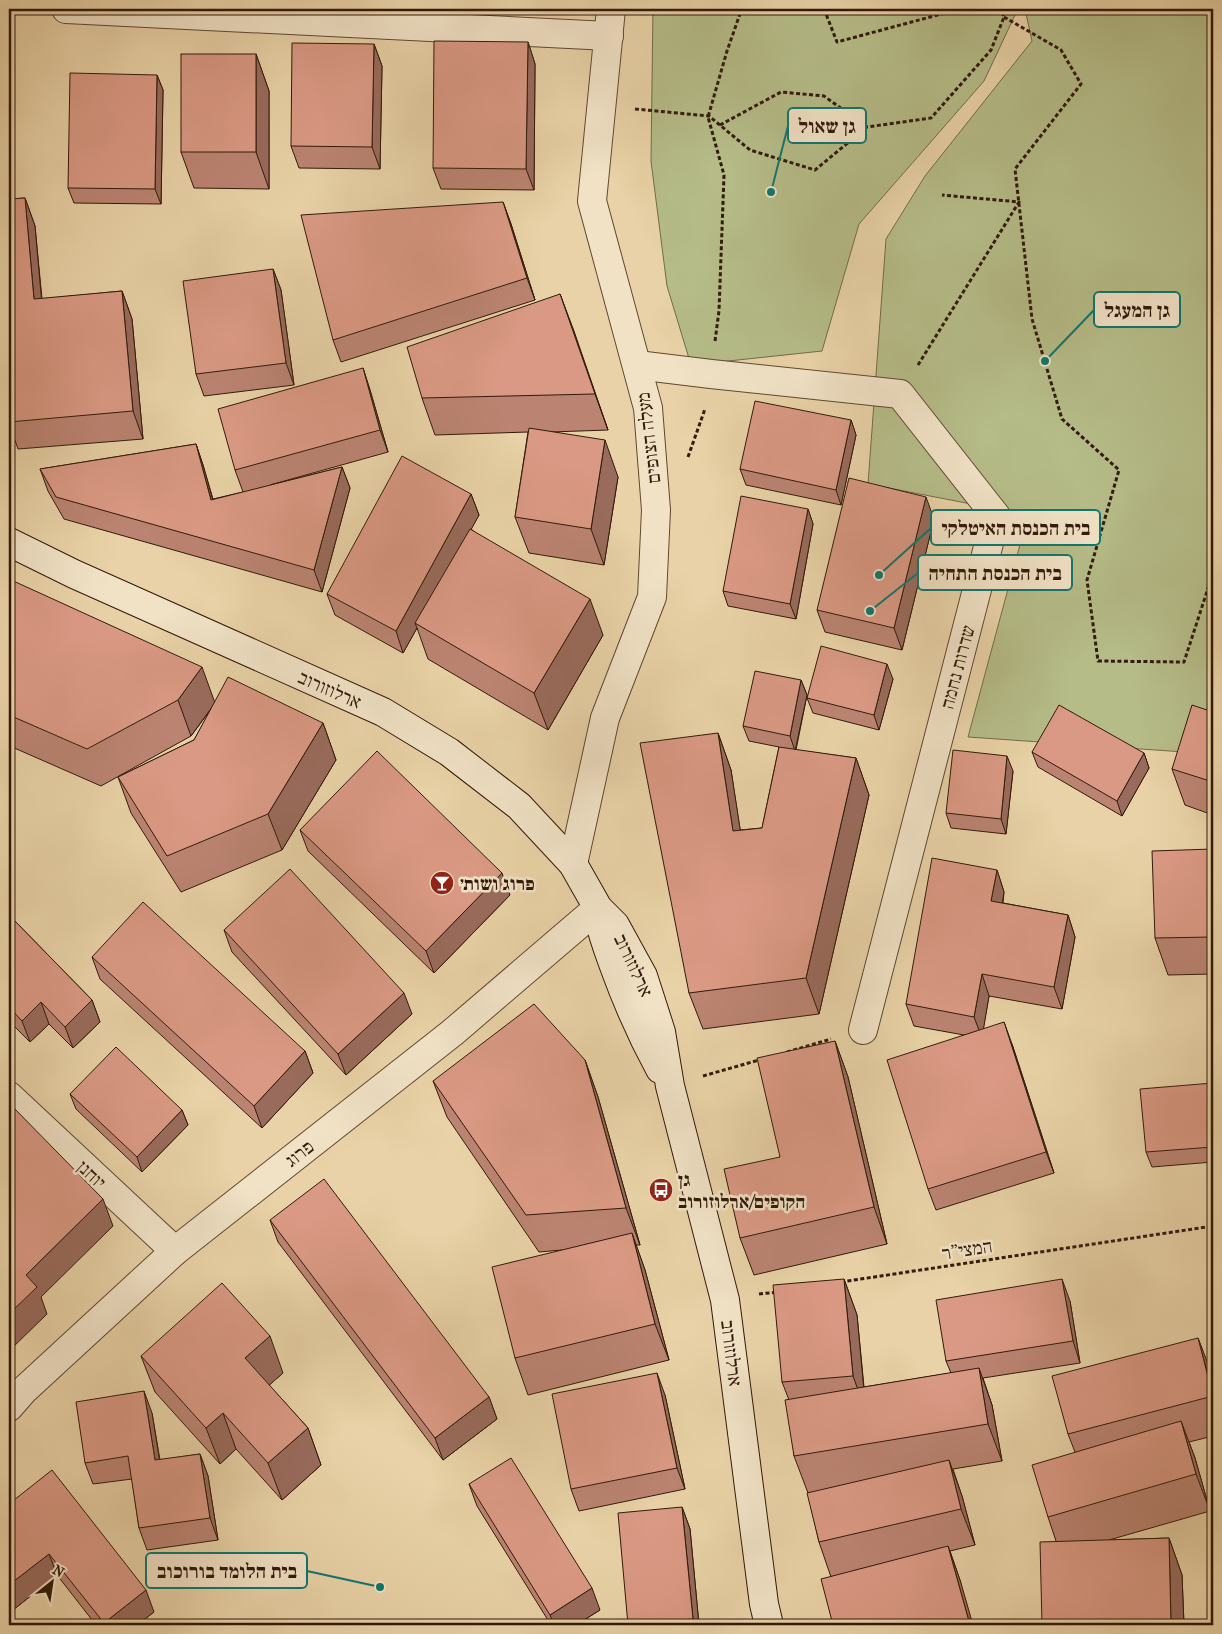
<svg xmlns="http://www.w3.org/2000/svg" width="1222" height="1634" viewBox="0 0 1222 1634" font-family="'IM FELL French Canon','Frank Ruhl Libre',serif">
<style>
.green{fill:#b5bc88;stroke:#736b49}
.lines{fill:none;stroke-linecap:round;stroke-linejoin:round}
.street-casing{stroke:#5f4831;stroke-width:30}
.secondary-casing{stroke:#311a0a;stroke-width:30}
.path{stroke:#311a0a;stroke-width:3;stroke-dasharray:4 2.5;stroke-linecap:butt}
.street{stroke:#f1e2c6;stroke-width:28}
.secondary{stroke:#f1e2c6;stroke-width:28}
.wall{fill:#bb8472;stroke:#311a0a}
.shaded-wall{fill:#996b5c;stroke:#311a0a}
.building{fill:#da9984;stroke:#311a0a}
.labels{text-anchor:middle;stroke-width:5;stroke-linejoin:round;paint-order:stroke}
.street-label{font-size:19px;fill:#311a0a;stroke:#f1e2c6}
.poi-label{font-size:19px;font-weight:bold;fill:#311a0a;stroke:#f1e2c6;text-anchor:start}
.leader{fill:none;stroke:#0f766e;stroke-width:2}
.callout-dot{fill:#0f766e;stroke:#f1e2c6;stroke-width:2}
.callout{fill:#f1e2c6;stroke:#0f766e;stroke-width:2}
.callout-label{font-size:20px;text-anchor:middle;font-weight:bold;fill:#311a0a}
</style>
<rect width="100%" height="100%" fill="#e9d2a7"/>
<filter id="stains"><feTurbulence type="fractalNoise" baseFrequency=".004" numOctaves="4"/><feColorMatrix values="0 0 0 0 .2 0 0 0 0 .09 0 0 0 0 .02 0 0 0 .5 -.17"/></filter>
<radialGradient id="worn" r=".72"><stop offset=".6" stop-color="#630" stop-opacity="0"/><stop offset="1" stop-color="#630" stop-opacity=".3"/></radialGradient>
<g class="green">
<polygon points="653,9 1014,9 1015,15 984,81 859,224 822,351 691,365 667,286 651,161"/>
<polygon points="1025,9 1213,9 1213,754 968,737 1028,515 868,484 886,239 925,176 1032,41"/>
</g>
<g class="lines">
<g class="street-casing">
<g id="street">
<polyline points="66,9 609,36"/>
<polyline points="637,365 711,374 900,394 996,516 863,1030"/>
<polyline points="573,864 605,718 652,597 656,510 648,408 592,201 611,9"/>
<polyline points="9,1096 175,1251"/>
<polyline points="9,1407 23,1391 175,1251 452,1033 598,908"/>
</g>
</g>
<g class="secondary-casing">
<g id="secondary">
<polyline points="9,542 74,574 383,712 449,752 519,806 573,864 598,908 615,925 643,976 661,1032 670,1086 725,1300 764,1604 769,1625"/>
<path d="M600,922C603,937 609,952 614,966C627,1002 642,1036 660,1069"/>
</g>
</g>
<g class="path">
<polyline points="824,9 837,42 960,9"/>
<polyline points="1004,17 1061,50 1081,84 1015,169 1032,319 1062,419 1119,470 1087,580 1098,661 1184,662 1213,573"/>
<polyline points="635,109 709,116 750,150 815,170 867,127 931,118 991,50 1004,17 1001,9"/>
<polyline points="720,125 781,92 824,96 867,127"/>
<polyline points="715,341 719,311 724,175 708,117 727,51 741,11 744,9"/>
<polyline points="918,365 1019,202 942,195"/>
<polyline points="688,457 705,409"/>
<polyline points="787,1052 831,1039"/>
<polyline points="703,1076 759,1060"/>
<polyline points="841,1282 1213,1226"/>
<polyline points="759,1294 778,1292"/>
</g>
<use href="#street" class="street"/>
<use href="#secondary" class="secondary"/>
</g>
<g class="wall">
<polygon points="528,42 535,64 534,190 441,189 433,168"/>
<polygon points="374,44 382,66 380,169 299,168 291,146"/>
<polygon points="256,54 269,91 269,189 194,188 181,152"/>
<polygon points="157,75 163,90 161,204 74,203 68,188"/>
<polygon points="25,198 35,226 42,299 122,291 132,319 143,439 18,449 9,423 9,199"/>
<polygon points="503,202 511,224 535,300 341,362 333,340"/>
<polygon points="273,269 281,290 294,385 204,396 196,374"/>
<polygon points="560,294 608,430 551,432 618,477 604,565 529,553 515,517 528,432 435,435 422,398"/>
<polygon points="363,368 370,390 388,452 270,485 342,467 350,488 322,592 64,519 48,491 40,469 196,444 203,465 213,499 243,492 235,470"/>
<polygon points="851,420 856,435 841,505 746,485 740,469"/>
<polygon points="471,494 479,515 471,529 603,635 548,730 428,659 417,628 403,653 335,615 327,594"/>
<polygon points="808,509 813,524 796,619 728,606 723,591"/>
<polygon points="934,519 902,650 825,632 817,610"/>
<polygon points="9,579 215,702 323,723 336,760 282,850 181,892 131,813 118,777 194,740 212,708 191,736 101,786 12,747 9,748"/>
<polygon points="893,679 879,730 813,713 807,698"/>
<polygon points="801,680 807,695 796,750 856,758 869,795 819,1014 703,1029 689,993 718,733 731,770 740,830 762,828 779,747 749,741 743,726"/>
<polygon points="1213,712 1213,815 1185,805 1172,769"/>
<polygon points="1032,752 1144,753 1149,768 1122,816 1038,767"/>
<polygon points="1013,771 1006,834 951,828 946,813"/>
<polygon points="300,830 510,895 434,973 308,851"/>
<polygon points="1213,849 1213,974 1168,975 1155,938"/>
<polygon points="997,870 1004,892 1003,903 1068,915 1075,937 1062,1009 989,996 983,1029 1012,1044 1054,1173 936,1210 928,1189 964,1035 914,1026 906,1004"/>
<polygon points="9,915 92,1000 100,1022 73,1048 49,1024 30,1042 9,1021"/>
<polygon points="224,930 412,1014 346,1075 232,952"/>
<polygon points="92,957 305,1051 313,1073 262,1128 100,979"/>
<polygon points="835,1041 848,1077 887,1244 754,1275 740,1238 780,1157"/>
<polygon points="585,1060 598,1097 640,1245 636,1245 645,1270 669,1360 528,1395 515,1358 562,1250 539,1252 447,1117 433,1081"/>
<polygon points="1213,1083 1213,1162 1152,1167 1146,1152"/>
<polygon points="70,1094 182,1110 188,1125 142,1172 76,1109"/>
<polygon points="270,1220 489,1397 497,1419 443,1460 278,1242"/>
<polygon points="844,1279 857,1315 864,1387 951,1373 946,1361 1070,1301 1080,1363 983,1378 992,1405 1002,1461 953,1469 962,1496 975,1545 950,1551 961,1583 831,1577 819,1542 808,1493 794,1456 789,1400 782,1382"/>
<polygon points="1198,1338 1213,1381 1213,1436 1189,1442 1195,1458 1210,1511 1109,1540 1169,1538 1182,1575 1184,1625 1042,1625 1056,1541 1048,1517 1075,1452 1068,1434"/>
<polygon points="141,1356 283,1373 269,1385 308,1428 321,1465 282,1500 236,1449 220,1464 155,1392"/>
<polygon points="665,1395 685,1489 579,1511 571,1489"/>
<polygon points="152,1413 160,1460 200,1454 208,1476 218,1540 147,1550 139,1528 132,1479 93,1484 85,1463"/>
<polygon points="469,1484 600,1610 576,1625 551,1625 477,1506"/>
<polygon points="9,1504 154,1612 137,1625 96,1625 57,1575 13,1610 9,1605"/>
<polygon points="682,1507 690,1529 699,1625 628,1625"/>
</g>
<g class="shaded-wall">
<polygon points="528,42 535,64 534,190 526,169"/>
<polygon points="374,44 382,66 380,169 372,147"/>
<polygon points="256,54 269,91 269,189 256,152"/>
<polygon points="157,75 163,90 161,204 155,189"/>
<polygon points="25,198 35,226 44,327 34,299"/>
<polygon points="503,202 511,224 535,300 527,278"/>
<polygon points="273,269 281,290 294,385 286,363"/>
<polygon points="122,291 132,319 143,439 133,411"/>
<polygon points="560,294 574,331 608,430 595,394"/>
<polygon points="363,368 370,390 388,452 380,430"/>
<polygon points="851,420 856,435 841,505 836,490"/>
<polygon points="605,440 618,477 604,565 591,529"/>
<polygon points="196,444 203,465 219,522 211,500"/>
<polygon points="342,467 350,488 322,592 314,570"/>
<polygon points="471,494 479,515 419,625 415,623 417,628 403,653 396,631"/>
<polygon points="926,497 934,519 902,650 894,628"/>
<polygon points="808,509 813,524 796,619 790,604"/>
<polygon points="590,599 603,635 548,730 534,693"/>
<polygon points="887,664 893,679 879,730 874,715"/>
<polygon points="202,667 215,703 191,736 178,700"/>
<polygon points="801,680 807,695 795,751 790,736"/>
<polygon points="323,723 336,760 282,850 268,814"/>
<polygon points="718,733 731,770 746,867 733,831"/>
<polygon points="1144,753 1149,768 1122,816 1117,801"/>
<polygon points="1007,756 1013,771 1006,834 1001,819"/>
<polygon points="856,758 869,795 819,1014 806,978"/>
<polygon points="997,870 1004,892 999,923 991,901"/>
<polygon points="502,873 510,895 434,973 426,951"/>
<polygon points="1068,915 1075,937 1062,1009 1054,987"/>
<polygon points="982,974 989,996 982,1038 974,1017"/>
<polygon points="404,993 412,1014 346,1075 338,1054"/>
<polygon points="92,1000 100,1022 73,1048 65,1027"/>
<polygon points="41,1002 49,1024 30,1042 22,1021"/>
<polygon points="1004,1022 1012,1044 1054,1173 1046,1152"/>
<polygon points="835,1041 848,1077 887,1244 874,1207"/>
<polygon points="305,1051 313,1073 262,1128 254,1106"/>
<polygon points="585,1060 598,1097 640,1245 626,1208"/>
<polygon points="182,1110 188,1125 142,1172 137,1157"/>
<polygon points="103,1199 113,1226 41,1297 47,1314 9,1351 9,1314 26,1275"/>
<polygon points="632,1233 645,1270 669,1360 655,1324"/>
<polygon points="844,1279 857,1315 866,1412 853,1376"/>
<polygon points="1062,1279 1070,1301 1080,1363 1073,1341"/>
<polygon points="270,1336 283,1373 258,1395 245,1358"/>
<polygon points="1198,1338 1212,1374 1213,1381 1213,1394"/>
<polygon points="979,1368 992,1405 1002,1461 988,1424"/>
<polygon points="657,1373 665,1395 685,1489 677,1468"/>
<polygon points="144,1391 152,1413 163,1482 155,1460"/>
<polygon points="489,1397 497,1419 443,1460 435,1438"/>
<polygon points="223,1413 236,1449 220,1464 206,1428"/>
<polygon points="1181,1421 1195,1458 1210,1511 1196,1474"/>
<polygon points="308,1428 321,1465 282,1500 268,1463"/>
<polygon points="200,1454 208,1476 218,1540 210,1518"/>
<polygon points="949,1460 962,1496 975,1545 961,1509"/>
<polygon points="682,1507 690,1529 699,1625 695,1625 693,1619"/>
<polygon points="1169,1538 1182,1575 1184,1625 1171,1625"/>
<polygon points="948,1546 961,1583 973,1625 970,1625"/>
<polygon points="49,1554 57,1575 13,1610 9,1599 9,1585"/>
<polygon points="592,1588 600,1610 576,1625 554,1625 550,1615"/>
<polygon points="146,1590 154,1612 137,1625 104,1625 104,1623"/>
</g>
<g class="building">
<polygon points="434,41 528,42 526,169 433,168"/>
<polygon points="292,43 374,44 372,147 291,146"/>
<rect x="181" y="54" width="75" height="98"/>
<polygon points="70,73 157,75 155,189 68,188"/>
<polygon points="25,198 34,299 122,291 133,411 9,422 9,199"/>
<polygon points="503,202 527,278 333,340 301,215"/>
<polygon points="273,269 286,363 196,374 183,281"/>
<polygon points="560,294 595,394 422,398 407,347"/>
<polygon points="363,368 380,430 235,470 218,409"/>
<polygon points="755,401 851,420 836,490 740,469"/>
<polygon points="529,428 605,440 591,529 515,517"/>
<polygon points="196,444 211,500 342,467 314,570 56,497 40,469"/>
<polygon points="402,456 471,494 396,631 327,594"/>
<polygon points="849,478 926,497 894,628 817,610"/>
<polygon points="741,496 808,509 790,604 723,591"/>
<polygon points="470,529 590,599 534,693 415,623"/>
<polygon points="9,579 202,667 178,700 87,749 9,715"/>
<polygon points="821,646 887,664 874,715 807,698"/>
<polygon points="755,671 801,680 790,736 743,726"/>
<polygon points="228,677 323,723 268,814 167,856 118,777 194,740"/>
<polygon points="1059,705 1144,753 1117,801 1032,752"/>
<polygon points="1192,705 1213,712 1213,782 1172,769"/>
<polygon points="718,733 733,831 762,828 779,747 856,758 806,978 689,993 640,743"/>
<polygon points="953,750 1007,756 1001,819 946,813"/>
<polygon points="377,751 502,873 426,951 300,830"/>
<polygon points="1213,849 1213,937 1155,938 1152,851"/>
<polygon points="932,858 997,870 991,901 1068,915 1054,987 982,974 974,1017 906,1004"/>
<polygon points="290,869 404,993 338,1054 224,930"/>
<polygon points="143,902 305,1051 254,1106 92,957"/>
<polygon points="9,915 92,1000 65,1027 41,1002 22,1021 9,1007"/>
<polygon points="534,1004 585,1060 626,1208 526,1215 433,1081"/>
<polygon points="1004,1022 1046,1152 928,1189 887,1060"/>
<polygon points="835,1041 874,1207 740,1238 724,1169 780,1157 757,1058"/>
<polygon points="116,1047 182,1110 137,1157 70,1094"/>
<polygon points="1213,1083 1213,1147 1146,1152 1140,1089"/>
<polygon points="13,1107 103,1199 26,1275 37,1287 9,1314 9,1111"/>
<polygon points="324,1179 489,1397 435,1438 270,1220"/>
<polygon points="632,1233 655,1324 515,1358 492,1267"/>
<polygon points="844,1279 853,1376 782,1382 773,1285"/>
<polygon points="1062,1279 1073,1341 946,1361 936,1300"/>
<polygon points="222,1283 270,1336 245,1358 308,1428 268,1463 223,1413 206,1428 141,1356"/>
<polygon points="1198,1338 1213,1396 1068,1434 1052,1376"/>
<polygon points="979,1368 988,1424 794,1456 785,1400"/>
<polygon points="657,1373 677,1468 571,1489 552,1394"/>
<polygon points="144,1391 155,1460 200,1454 210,1518 139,1528 128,1456 85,1463 76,1402"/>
<polygon points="1181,1421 1196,1474 1048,1517 1032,1465"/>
<polygon points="511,1458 592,1588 550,1615 469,1484"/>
<polygon points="949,1460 961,1509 819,1542 807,1493"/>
<polygon points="52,1470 146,1590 104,1623 49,1554 9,1585 9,1504"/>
<polygon points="682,1507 693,1619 628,1625 618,1513"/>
<polygon points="1169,1538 1171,1625 1042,1625 1040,1542"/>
<polygon points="948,1546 970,1625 833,1625 821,1579"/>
</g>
<defs>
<g id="bar-disc" transform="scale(1.25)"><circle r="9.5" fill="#8f2418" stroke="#f1e2c6"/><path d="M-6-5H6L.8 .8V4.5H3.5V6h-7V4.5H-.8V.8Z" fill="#fff"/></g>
<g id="bus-disc" transform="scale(1.25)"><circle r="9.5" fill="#8f2418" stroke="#f1e2c6"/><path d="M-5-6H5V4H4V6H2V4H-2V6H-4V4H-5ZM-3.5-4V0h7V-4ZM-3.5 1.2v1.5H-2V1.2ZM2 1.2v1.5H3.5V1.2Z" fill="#fff"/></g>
</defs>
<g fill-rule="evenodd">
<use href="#bar-disc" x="442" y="883"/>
<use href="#bus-disc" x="661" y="1190"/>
</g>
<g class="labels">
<g class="street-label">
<text transform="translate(648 438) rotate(-97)" y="7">מעלה הצופים</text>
<text transform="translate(957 667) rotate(-75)" y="7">שדרות נחמה</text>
<text transform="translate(330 689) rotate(24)" y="7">ארלוזורוב</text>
<text transform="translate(634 965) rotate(65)" y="7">ארלוזורוב</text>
<text transform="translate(299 1153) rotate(-38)" y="7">פרוג</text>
<text transform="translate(92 1174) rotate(43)" y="7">יוחנן</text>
<text transform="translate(967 1249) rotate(-9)" y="7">המצי"ר</text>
<text transform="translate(732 1353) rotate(83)" y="7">ארלוזורוב</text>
</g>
<g class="poi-label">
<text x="460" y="890">פרוג ושות׳</text>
<text x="678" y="1186">גן<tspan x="678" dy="22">הקופים/ארלוזורוב</tspan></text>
</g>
</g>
<path class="leader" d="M771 192L788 126M1045 361L1094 310M879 575L931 528M870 611L918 573M380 1587L307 1571"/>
<g class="callout-dot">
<circle cx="771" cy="192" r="5"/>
<circle cx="1045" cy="361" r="5"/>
<circle cx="879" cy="575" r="5"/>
<circle cx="870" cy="611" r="5"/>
<circle cx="380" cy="1587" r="5"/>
</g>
<g class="callout">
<rect x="788" y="108" width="78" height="35" rx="5"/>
<rect x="1094" y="292" width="86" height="35" rx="5"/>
<rect x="931" y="510" width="169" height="35" rx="5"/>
<rect x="918" y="555" width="154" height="35" rx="5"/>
<rect x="146" y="1553" width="161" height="35" rx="5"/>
</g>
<g class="callout-label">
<text x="827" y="133">גן שאול</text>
<text x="1137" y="317">גן המעגל</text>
<text x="1016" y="535">בית הכנסת האיטלקי</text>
<text x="995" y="580">בית הכנסת התחיה</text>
<text x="227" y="1578">בית הלומד בורוכוב</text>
</g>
<rect width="1222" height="1634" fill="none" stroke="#e9d2a7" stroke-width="30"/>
<rect x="10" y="10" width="1202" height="1614" fill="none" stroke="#311a0a" stroke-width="2.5"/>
<rect x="15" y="15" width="1192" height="1604" fill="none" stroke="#311a0a"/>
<g transform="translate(52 1582) rotate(30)" stroke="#f1e2c6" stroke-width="4" paint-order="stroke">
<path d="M0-4L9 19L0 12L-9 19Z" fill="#311a0a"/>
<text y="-8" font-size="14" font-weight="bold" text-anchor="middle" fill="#311a0a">N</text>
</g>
<rect width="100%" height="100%" filter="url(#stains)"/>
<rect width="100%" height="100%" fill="url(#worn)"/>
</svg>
